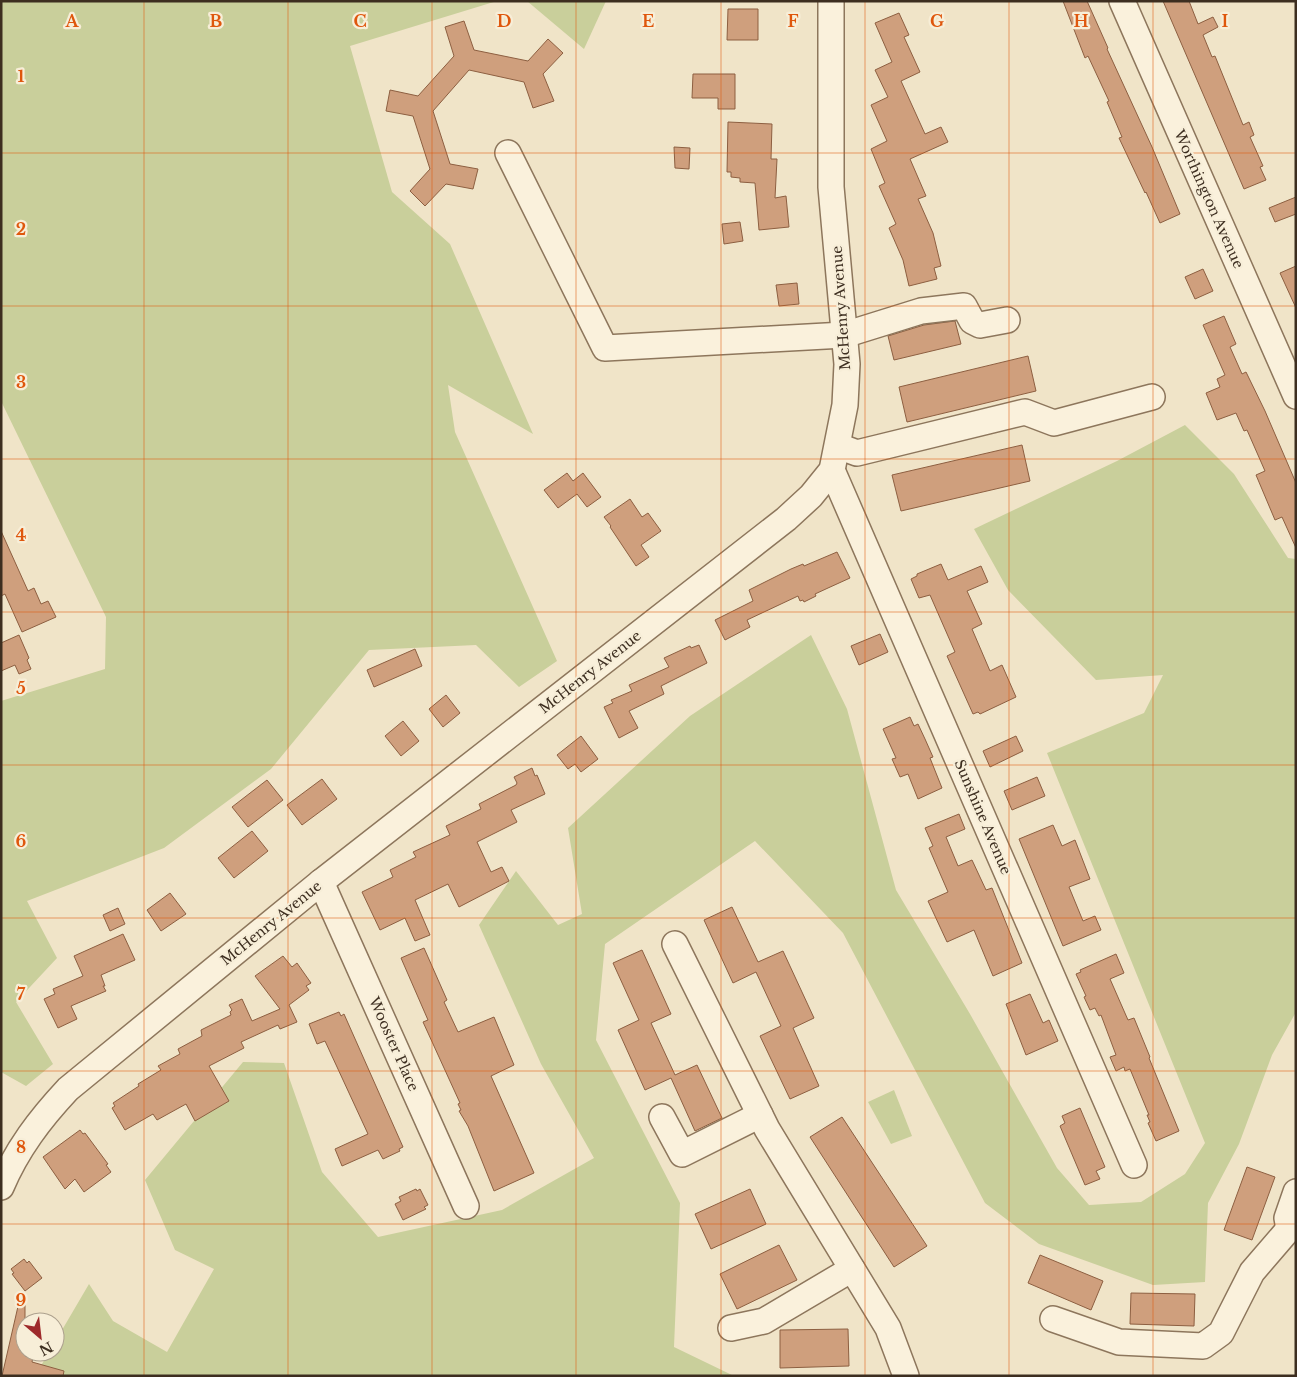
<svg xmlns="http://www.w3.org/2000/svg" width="1297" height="1377" viewBox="0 0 1297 1377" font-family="'Libre Baskerville',serif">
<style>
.green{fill:#c9cf9b}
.building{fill:#cf9f7d;stroke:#8d5f41}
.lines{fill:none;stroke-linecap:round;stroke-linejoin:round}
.minor-casing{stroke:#8d765c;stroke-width:28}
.minor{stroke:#faf1dc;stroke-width:25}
.grid{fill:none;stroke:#df570d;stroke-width:1;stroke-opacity:0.55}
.labels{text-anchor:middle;stroke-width:4.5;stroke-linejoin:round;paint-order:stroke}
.street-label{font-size:14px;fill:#3d2e20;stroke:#f7eed8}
.grid-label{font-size:16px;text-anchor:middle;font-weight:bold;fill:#df570d;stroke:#f7eed8;stroke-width:4.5;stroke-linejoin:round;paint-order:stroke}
</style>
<rect width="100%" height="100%" fill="#f0e4c8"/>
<g class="green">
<polygon points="1,1 497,1 350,46 392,192 450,244 533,434 448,385 455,432 557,661 519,687 476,645 369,650 271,769 164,848 27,901 57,958 16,1002 53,1064 26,1086 1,1072 1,701 105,669 106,617 1,401"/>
<polygon points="527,1 606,1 584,49"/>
<polygon points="1185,425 1234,474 1288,558 1296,559 1296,1012 1272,1055 1239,1144 1208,1203 1205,1282 1153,1285 1039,1244 985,1203 843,933 755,841 605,944 596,1040 680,1203 674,1347 734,1376 35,1376 49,1352 55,1352 55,1342 89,1284 113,1321 167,1352 214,1269 175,1250 145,1180 243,1062 284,1063 322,1172 378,1237 502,1210 594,1158 541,1064 479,925 516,871 558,925 582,914 568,828 690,716 811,635 847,709 896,890 970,1014 1057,1168 1089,1205 1141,1202 1185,1174 1205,1143 1047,753 1144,713 1163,675 1096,680 1008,590 974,529 1117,461"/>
<polygon points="894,1090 912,1136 891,1144 868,1102"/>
</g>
<g class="building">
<polygon points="1063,1 1087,1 1108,48 1107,49 1152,147 1180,214 1160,223 1146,192 1145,193 1119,138 1122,137 1107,102 1109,101 1088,56 1085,58"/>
<polygon points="1163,1 1189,1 1198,24 1213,17 1218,27 1203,35 1212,57 1215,56 1243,125 1249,122 1254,135 1250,137 1263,166 1260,167 1266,180 1244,189"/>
<polygon points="728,9 758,9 758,40 727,40"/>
<polygon points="899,13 909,35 904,37 920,72 901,81 925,134 941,127 948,142 910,159 926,196 918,199 933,233 941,266 934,268 937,279 909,286 903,260 889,228 896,224 879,186 885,183 871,149 887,141 871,105 888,97 875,70 892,62 875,23"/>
<polygon points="464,21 474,50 528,61 548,39 563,53 543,74 554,101 533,108 524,82 469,70 433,111 450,164 478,169 473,189 446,184 425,206 410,191 430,169 413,116 386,111 390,90 418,96 454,56 445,27"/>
<polygon points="693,74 735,74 735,109 718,109 718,98 692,98"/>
<polygon points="728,122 772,124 771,159 777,159 775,198 786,196 789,227 759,230 755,183 740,182 740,178 731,177 731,172 727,172"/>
<polygon points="674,147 690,148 689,169 675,168"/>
<polygon points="1296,197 1296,214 1275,222 1269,208"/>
<polygon points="740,222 743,241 724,244 722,224"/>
<polygon points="1296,266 1296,308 1280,273"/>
<polygon points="1203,269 1213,291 1195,299 1185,277"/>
<polygon points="797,283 799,304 779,306 776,285"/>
<polygon points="1224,316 1236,344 1230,347 1242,374 1246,372 1265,411 1296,483 1296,548 1282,517 1275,520 1256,475 1265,471 1247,430 1244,431 1236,413 1217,420 1206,393 1220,387 1217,379 1225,375 1203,325"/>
<polygon points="955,321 961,344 894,360 888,336 924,325"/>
<polygon points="1028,356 1036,391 907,422 899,387"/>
<polygon points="1022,445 1030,481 901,511 892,475"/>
<polygon points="567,473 573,481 583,473 601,497 587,507 577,494 558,508 544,490"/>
<polygon points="630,499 642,517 648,513 661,531 641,545 649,557 636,566 610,527 611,526 604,517"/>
<polygon points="1,531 28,591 34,588 41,604 48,601 56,617 22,632 5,594 1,596"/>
<polygon points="837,552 850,578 828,588 815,594 816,596 804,602 803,600 800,601 798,596 747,620 750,627 725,640 715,620 753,601 749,590 791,569 803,564 804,566"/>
<polygon points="941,564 948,580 981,566 988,582 967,591 982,624 972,629 990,671 1002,665 1016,697 980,714 978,712 973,714 947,656 955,652 930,595 919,598 911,579 917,576 917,574"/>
<polygon points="880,634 888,652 859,665 851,646"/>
<polygon points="19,635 29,658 27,660 31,669 19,674 15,665 1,671 1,643"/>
<polygon points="699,645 707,663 661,686 664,694 629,711 638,728 619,738 604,707 613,703 611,700 632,691 629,685 669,667 664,658 690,646 691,648"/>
<polygon points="415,649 422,666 374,687 367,670"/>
<polygon points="446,695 460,713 443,727 429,709"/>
<polygon points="910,717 914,726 918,724 925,739 933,757 930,758 942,788 918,799 908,774 900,777 892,759 896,758 883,729"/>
<polygon points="403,721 419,741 401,756 385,736"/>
<polygon points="581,736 598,759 581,772 575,764 568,769 557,755"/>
<polygon points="1016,736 1023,751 990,767 983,751"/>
<polygon points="532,768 535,776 537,775 545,794 511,810 517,822 477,842 491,872 502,867 509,881 459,907 448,884 415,900 430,935 415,941 405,918 380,930 362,892 393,877 390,870 416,857 413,852 450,835 446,826 481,809 479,804 516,785 517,783 514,777"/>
<polygon points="1037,777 1045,796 1012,810 1004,791"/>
<polygon points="322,779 337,799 302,825 287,805"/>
<polygon points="267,780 283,800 248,827 232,807"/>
<polygon points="959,814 965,829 946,837 958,866 972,860 986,890 992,888 1022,963 993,976 974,930 947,942 928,901 948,892 929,848 933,846 925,828"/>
<polygon points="1053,825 1062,846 1075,840 1090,879 1069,887 1083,921 1095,916 1101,930 1063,946 1019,839"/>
<polygon points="252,831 268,851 234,878 218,858"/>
<polygon points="170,893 186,914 161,931 147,910"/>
<polygon points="732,907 758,962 783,951 814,1018 793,1028 819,1086 790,1099 760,1036 781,1026 756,972 733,983 704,920"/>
<polygon points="118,908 125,924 110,931 103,915"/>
<polygon points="123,934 135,960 101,975 105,986 103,986 106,991 71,1006 77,1019 58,1028 44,999 55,994 53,989 83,976 74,956"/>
<polygon points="424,948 447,1000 444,1002 458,1032 494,1017 514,1065 491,1076 534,1173 494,1191 468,1126 459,1111 461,1110 458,1104 460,1103 423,1022 428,1020 401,958"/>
<polygon points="642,950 671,1014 651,1023 675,1075 697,1065 722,1118 695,1131 671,1078 645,1090 618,1030 639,1020 613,963"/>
<polygon points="1116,954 1124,973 1110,979 1128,1020 1134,1018 1150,1057 1149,1058 1179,1131 1156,1141 1148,1123 1150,1122 1147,1115 1149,1115 1130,1069 1125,1071 1124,1067 1116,1071 1110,1057 1116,1055 1101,1015 1099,1016 1095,1008 1090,1010 1084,997 1086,996 1076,974 1081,972 1080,970"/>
<polygon points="283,956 292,967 297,963 311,983 306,986 309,990 289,1005 297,1022 280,1029 278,1025 241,1042 244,1048 209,1066 229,1101 195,1121 186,1104 157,1120 153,1114 125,1130 112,1108 115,1106 113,1103 139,1086 138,1084 161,1070 158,1066 180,1054 178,1049 202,1036 201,1030 231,1015 230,1012 232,1010 229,1005 242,999 252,1021 280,1009 255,976"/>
<polygon points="1030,994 1043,1023 1049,1020 1058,1041 1026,1055 1006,1004"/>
<polygon points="339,1012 341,1016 344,1014 403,1147 399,1149 400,1151 383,1159 378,1150 342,1166 335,1149 368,1134 325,1041 317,1044 309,1024"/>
<polygon points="1080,1108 1105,1167 1096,1171 1100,1179 1085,1185 1060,1126 1065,1123 1062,1116"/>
<polygon points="842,1117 927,1246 894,1267 810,1137"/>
<polygon points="80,1130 83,1134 85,1133 108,1164 106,1165 111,1172 84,1192 75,1179 65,1189 43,1157"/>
<polygon points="1247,1167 1275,1177 1252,1240 1224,1230"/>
<polygon points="416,1189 417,1191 420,1189 428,1205 424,1207 426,1209 403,1220 395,1204 401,1201 399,1197"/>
<polygon points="750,1189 766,1224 711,1249 695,1214"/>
<polygon points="779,1245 797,1280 737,1309 720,1274"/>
<polygon points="1040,1255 1103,1281 1091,1310 1028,1283"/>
<polygon points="24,1259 27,1263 29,1261 42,1278 25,1291 12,1274 14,1273 11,1269"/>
<polygon points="1131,1293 1195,1294 1194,1326 1130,1324"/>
<polygon points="19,1302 25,1303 25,1356 33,1357 32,1362 64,1371 63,1376 2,1376"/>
<polygon points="848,1329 849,1366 780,1368 780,1330"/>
</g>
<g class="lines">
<g class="minor-casing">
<g id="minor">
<polyline points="1122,1 1296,396"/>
<polyline points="508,153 605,348 844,335 921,311 964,306 972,321 980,325 1007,320"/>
<polyline points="838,446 857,453 1025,412 1054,423 1152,397"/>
<polyline points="832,470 1134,1165"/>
<polyline points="321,882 466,1206"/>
<polyline points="675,944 767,1129 888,1328 906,1376"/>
<polyline points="662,1117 682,1154 760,1115"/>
<path d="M1,1187C17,1149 40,1119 68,1089L321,882L786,519L811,496L832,470L845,405L847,364L831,187V1"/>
<polyline points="1289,1229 1287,1218 1296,1192"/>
<polyline points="1053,1319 1119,1342 1203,1346 1221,1333 1252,1272 1289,1229 1296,1228"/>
<polyline points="731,1328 764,1321 852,1269"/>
</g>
</g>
<use href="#minor" class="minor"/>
</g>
<path class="grid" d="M144,1V1376M288,1V1376M432,1V1376M576,1V1376M721,1V1376M865,1V1376M1009,1V1376M1153,1V1376M1,153H1296M1,306H1296M1,459H1296M1,612H1296M1,765H1296M1,918H1296M1,1071H1296M1,1224H1296"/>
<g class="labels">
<g class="street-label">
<text transform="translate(1209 199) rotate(66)" y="5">Worthington Avenue</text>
<text transform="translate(841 308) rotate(-94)" y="5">McHenry Avenue</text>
<text transform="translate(590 672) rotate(-38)" y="5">McHenry Avenue</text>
<text transform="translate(983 817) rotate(67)" y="5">Sunshine Avenue</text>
<text transform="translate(271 923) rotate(-39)" y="5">McHenry Avenue</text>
<text transform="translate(394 1044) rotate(66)" y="5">Wooster Place</text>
</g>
</g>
<g class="grid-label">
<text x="72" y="27">A</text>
<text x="216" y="27">B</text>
<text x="360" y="27">C</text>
<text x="504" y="27">D</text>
<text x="648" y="27">E</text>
<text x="793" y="27">F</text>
<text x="937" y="27">G</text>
<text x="1081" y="27">H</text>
<text x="1225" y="27">I</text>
<text x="21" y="82">1</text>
<text x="21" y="235">2</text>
<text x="21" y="388">3</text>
<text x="21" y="541">4</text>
<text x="21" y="694">5</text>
<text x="21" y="847">6</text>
<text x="21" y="1000">7</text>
<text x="21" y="1153">8</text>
<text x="21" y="1306">9</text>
</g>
<rect width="1297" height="1377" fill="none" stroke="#3d2e20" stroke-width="5"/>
<g transform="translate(40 1337) rotate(152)"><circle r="24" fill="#f7eed8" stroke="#ada18e"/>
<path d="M0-4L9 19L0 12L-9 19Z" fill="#9e2a2b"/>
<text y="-8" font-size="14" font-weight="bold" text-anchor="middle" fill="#3d2e20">N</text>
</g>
</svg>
